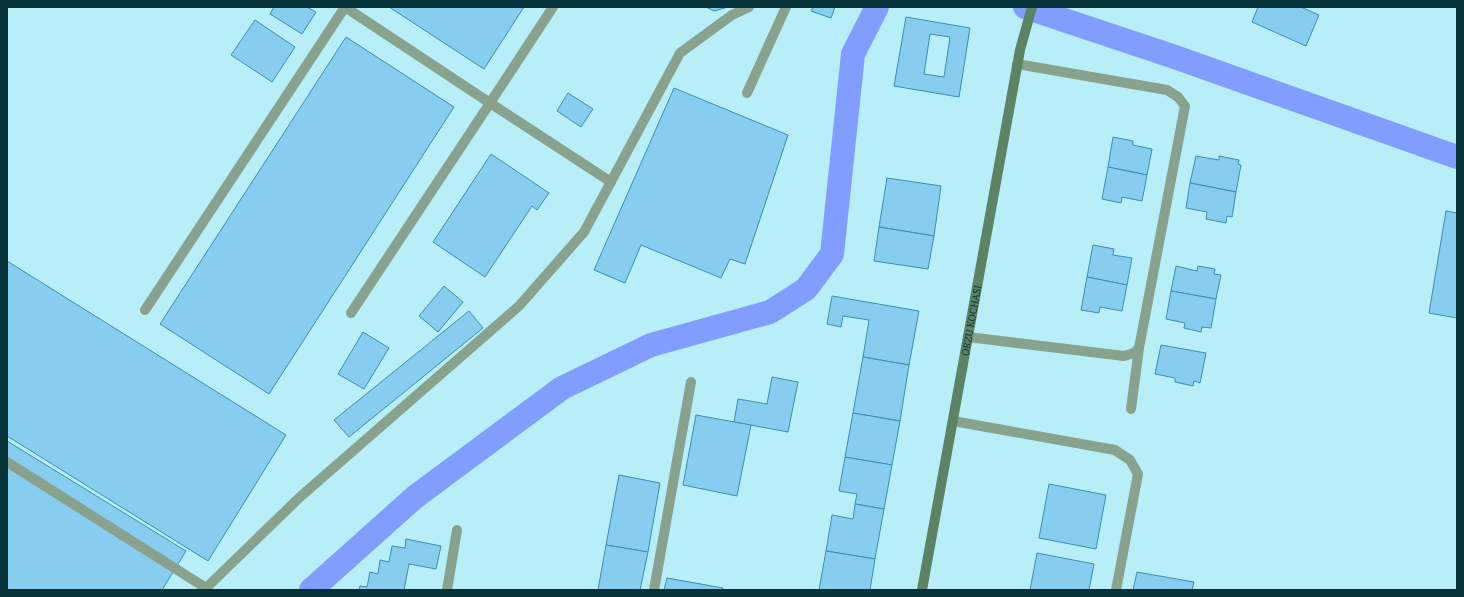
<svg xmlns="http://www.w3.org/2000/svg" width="1464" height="597" viewBox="0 0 1464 597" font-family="'PT Serif',serif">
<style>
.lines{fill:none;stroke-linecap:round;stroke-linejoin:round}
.canal{stroke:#819dfe;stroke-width:24}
.building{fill:#86cdf0;stroke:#3d8eb2;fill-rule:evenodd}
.service{stroke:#88a28d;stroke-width:10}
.minor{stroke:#88a28d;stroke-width:10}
.secondary{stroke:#5c8364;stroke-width:10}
.labels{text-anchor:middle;stroke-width:3;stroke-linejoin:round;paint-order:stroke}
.street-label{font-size:10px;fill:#06333a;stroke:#fff}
</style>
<rect width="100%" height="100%" fill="#b8eef8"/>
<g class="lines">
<g class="canal">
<polyline points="1025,7 1172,56 1457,157"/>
<polyline points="311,590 415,497 562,388 651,345 770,312 806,289 832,254 853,54 877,7"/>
</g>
</g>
<g class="building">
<polygon points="274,7 307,7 316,12 302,34 270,14"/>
<polygon points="389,7 524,7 484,69"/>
<polygon points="706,7 728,7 714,11"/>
<polygon points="813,7 835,7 831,18 811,11"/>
<polygon points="1258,7 1301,7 1319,15 1306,46 1252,22"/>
<path d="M906,17L970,28L959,97L894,86ZM930,34L950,37L944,77L924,74Z"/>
<polygon points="255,20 295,47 272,82 231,55"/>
<polygon points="346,37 454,107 269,394 160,324"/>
<polygon points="674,88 788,135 745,264 730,259 721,278 641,245 625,283 594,270"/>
<polygon points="568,93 593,109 581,127 557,111"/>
<polygon points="1113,137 1133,141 1133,145 1152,149 1147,175 1108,167"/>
<polygon points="491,154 549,193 537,210 532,206 485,277 433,242"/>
<polygon points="1196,156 1219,160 1219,156 1239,160 1238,164 1241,165 1236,192 1190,183"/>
<polygon points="1108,167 1147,175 1142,201 1122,197 1121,203 1102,199"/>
<polygon points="887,178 941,186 934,236 879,227"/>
<polygon points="1190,183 1236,192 1232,217 1227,216 1226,223 1206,219 1207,212 1186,208"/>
<polygon points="1446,211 1457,213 1457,318 1429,313"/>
<polygon points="879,227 934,236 928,269 874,261"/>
<polygon points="1093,245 1114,249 1113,255 1132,258 1127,285 1087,277"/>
<polygon points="7,261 286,435 208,561 7,436"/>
<polygon points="1176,266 1197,271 1198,266 1215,269 1214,274 1221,275 1216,299 1171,291"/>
<polygon points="1087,277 1127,285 1122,311 1100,307 1099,313 1081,310"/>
<polygon points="444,286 463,302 438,332 419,316"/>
<polygon points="1171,291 1216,299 1211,328 1202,327 1201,332 1184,328 1185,323 1166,319"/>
<polygon points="832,296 919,311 909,365 863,357 869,320 843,316 841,327 827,324"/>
<polygon points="469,311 483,328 349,437 334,420"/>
<polygon points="363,332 389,348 364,389 338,374"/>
<polygon points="1161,345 1206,353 1200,383 1194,381 1193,386 1175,382 1175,378 1155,374"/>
<polygon points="863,357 909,365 900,421 853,413"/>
<polygon points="772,377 798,382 788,432 734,422 738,399 767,404"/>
<polygon points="853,413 900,421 892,465 845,457"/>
<polygon points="696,415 751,425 737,496 683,485"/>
<polygon points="7,441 186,551 162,590 7,590"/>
<polygon points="845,457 892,465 884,509 855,504 857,494 839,491"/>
<polygon points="619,475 660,483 648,552 606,545"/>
<polygon points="1049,484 1106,495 1096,549 1039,538"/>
<polygon points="855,504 884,509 875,559 826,551 832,515 853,519"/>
<polygon points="406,539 441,546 436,569 409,564 404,590 359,590 360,586 367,587 370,572 378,574 380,560 389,562 392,546 405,548"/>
<polygon points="606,545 648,552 640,590 598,590"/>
<polygon points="826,551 875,559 870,590 819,590"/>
<polygon points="1037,553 1094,564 1089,590 1030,590"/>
<polygon points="1137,572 1194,582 1192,590 1133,590"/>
<polygon points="667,578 723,588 722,590 664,590"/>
</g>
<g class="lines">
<g class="service">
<polyline points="747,93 786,7"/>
<polyline points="145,310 345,7 490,103 553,7"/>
<polyline points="351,313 490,103 611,182"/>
<polyline points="1131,409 1139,348"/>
<polyline points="7,462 206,588"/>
<polyline points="204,590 300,497 519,306 584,232 680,53 732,15 749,7"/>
<polyline points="447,590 457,530"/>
<polyline points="654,590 691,382"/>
</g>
<g class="minor">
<polyline points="968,337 1124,356 1134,353 1139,348 1185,106 1178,97 1167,90 1017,64"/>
<polyline points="953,421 1115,450 1130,460 1138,474 1116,590"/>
</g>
<path class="secondary" id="s1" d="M922,590L1020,50L1032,7"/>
</g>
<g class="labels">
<g class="street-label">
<text dy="4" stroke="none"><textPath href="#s1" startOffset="274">ORZU KOCHASI</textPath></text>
</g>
</g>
<rect width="1464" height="597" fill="none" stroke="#06333a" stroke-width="16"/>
</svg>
